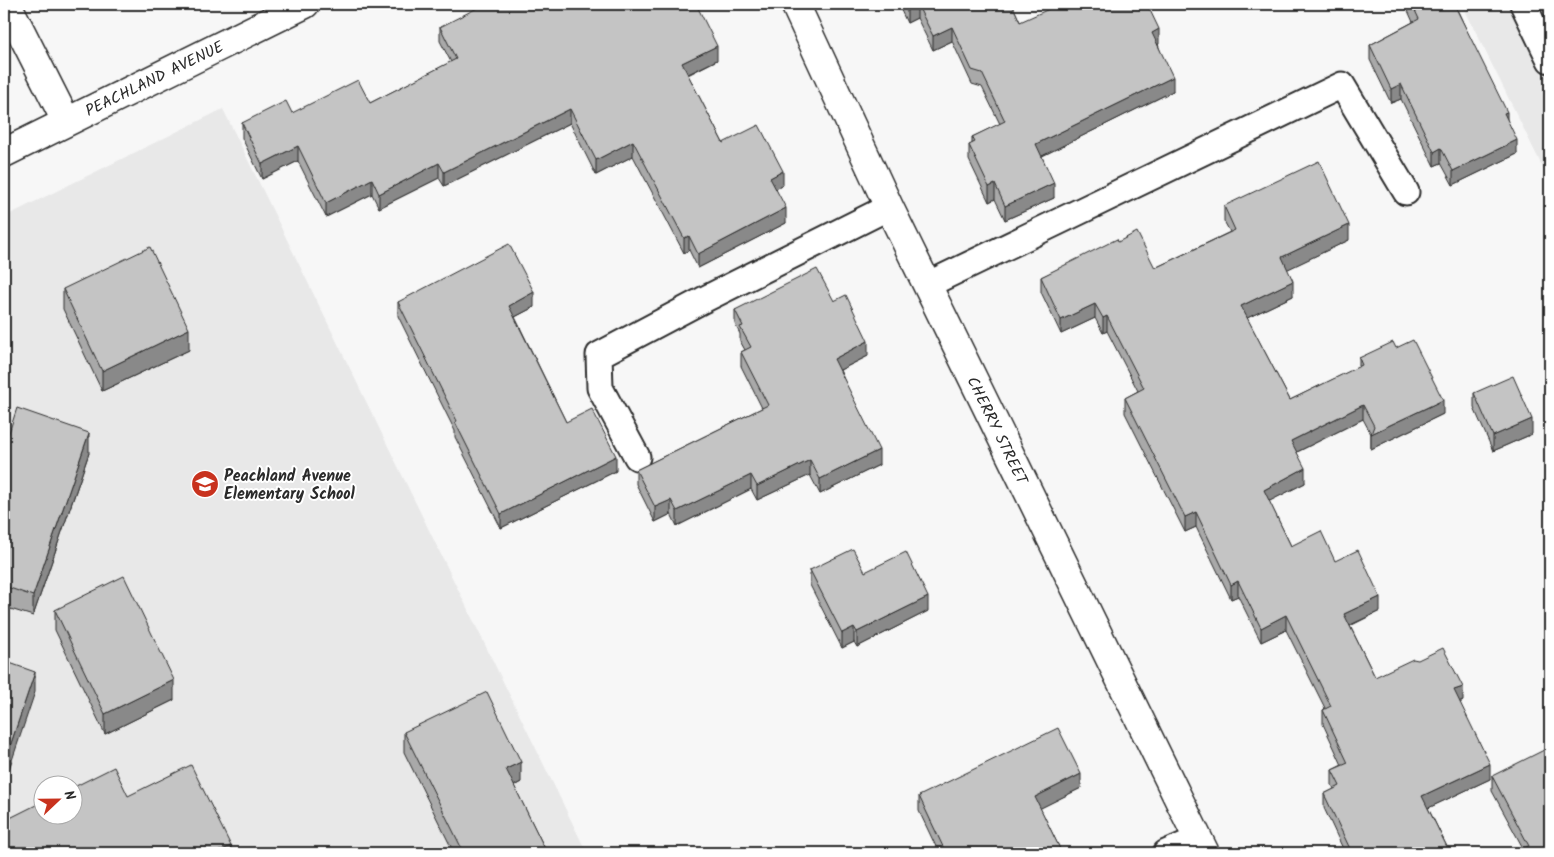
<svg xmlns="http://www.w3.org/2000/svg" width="1554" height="857" viewBox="0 0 1554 857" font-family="Kalam,sans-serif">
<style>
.built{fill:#e8e8e8;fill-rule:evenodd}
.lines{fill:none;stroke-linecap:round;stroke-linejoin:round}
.lane-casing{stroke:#2b2b2b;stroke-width:29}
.street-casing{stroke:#2b2b2b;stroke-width:31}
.lane{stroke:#fff;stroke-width:25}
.street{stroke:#fff;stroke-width:28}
.wall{fill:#a9a9a9;stroke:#2b2b2b}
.shaded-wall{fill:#898989;stroke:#2b2b2b}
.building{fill:#c4c4c4;stroke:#2b2b2b}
.labels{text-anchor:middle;stroke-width:4;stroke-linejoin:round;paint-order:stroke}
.street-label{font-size:16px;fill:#2b2b2b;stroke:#fff}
.poi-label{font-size:16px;font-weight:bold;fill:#2b2b2b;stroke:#fff;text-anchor:start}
</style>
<rect width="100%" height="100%" fill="#f7f7f7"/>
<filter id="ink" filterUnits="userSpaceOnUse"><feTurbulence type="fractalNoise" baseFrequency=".02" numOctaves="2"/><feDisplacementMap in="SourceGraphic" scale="10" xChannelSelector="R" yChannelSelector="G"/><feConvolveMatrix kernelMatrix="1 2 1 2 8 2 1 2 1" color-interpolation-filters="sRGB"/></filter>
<g filter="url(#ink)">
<g class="built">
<polygon points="1462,4 1550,4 1550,182"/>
<path d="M223,109L587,853H4V217ZM42,784H72V814H42Z"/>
</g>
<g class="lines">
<g class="lane-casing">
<g id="lane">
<polyline points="1523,4 1550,60"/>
<polyline points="927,285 1342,85 1406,192"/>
<polyline points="637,457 600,388 599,355 703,300 889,207"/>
<polyline points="1166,853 1198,839"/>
</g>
</g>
<g class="street-casing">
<g id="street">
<polyline points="7,4 66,121"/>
<polyline points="795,4 889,207 1205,853"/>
<polyline points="4,153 305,4"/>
</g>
</g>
<use href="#lane" class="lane"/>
<use href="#street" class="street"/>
</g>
<g class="wall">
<polygon points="898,4 1012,4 1020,22 1080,8 1159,44 1158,44 1173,91 1042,156 1054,198 1005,220 995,199 989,202 969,160 969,145 972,144 972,137 1000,124 982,87 972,84 952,41 933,50 917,18 907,23"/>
<polygon points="1405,4 1456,4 1456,7 1507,120 1517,154 1453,185 1441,163 1434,166 1401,99 1391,103 1370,60 1370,45 1413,22"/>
<polygon points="440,27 717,60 688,75 723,143 783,185 776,189 786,223 698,268 689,250 684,253 633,156 596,175 570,123 444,186 439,178 379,208 372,194 326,217 298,161 262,179 242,138 242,123 292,113 370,103 451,62 440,41"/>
<polygon points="1224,206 1349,240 1287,269 1293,296 1247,318 1290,400 1359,367 1359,358 1396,348 1443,414 1371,449 1371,434 1363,419 1297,452 1305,483 1269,501 1291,546 1335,561 1380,611 1350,626 1375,677 1463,701 1460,703 1490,779 1428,808 1450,853 1345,853 1324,808 1324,794 1334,789 1332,785 1332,770 1342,765 1323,724 1323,710 1325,708 1286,630 1261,642 1238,596 1231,599 1196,527 1185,532 1125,413 1125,398 1138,391 1107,331 1103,333 1095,318 1061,334 1041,292 1041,277 1118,242 1155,268 1230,232 1224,221"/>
<polygon points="63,289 189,350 102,391 63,309"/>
<polygon points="834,301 868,356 840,370 879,465 820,494 810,475 757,500 751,489 677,526 671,514 655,522 636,484 636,470 762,408 741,366 741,352 745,350 740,341 740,334 735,324 735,310"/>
<polygon points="398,302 534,307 515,317 566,422 616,471 501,528 455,437 455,431 398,316"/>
<polygon points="1474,393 1532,434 1493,451 1474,408"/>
<polygon points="4,448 89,453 33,616 4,607"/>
<polygon points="810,570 865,572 928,611 857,647 854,642 842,648 810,585"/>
<polygon points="55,610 174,700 105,734 55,630"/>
<polygon points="404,732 521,782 514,786 547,853 454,853 404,752"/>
<polygon points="1492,776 1550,853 1523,848 1492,791"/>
<polygon points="1081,788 1040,808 1062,853 939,853 919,811 919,796"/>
</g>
<g class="shaded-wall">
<polygon points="917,4 917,18 907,23 907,8"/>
<polygon points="952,27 952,41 933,50 933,36"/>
<polygon points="1159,29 1159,44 1152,47 1152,33"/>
<polygon points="717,46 717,60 682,77 682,63"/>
<polygon points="1173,77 1173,91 1036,159 1036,144"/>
<polygon points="1401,84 1401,99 1391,103 1391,89"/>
<polygon points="570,109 570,123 444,186 444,172"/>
<polygon points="1507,112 1507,126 1504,113"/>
<polygon points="1517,140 1517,154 1453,185 1453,171"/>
<polygon points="633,141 633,156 596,175 596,160"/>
<polygon points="298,146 298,161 262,179 262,164"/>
<polygon points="1441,148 1441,163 1434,166 1434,152"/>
<polygon points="439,163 439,178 379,208 379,194"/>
<polygon points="783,171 783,185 770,192 770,178"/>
<polygon points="372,179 372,194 326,217 326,203"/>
<polygon points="1054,183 1054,198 1005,220 1005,206"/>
<polygon points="995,184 995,199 989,202 989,187"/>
<polygon points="786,208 786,223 698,268 698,254"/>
<polygon points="1349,225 1349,240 1282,272 1282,257"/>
<polygon points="689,236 689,250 684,253 684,238"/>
<polygon points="1293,281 1293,296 1241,321 1241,306"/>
<polygon points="534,292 534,307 509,320 509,306"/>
<polygon points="1095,304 1095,318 1061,334 1061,320"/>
<polygon points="1107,316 1107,331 1103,333 1103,318"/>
<polygon points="189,329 189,350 102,391 102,371"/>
<polygon points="868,341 868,356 834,373 834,359"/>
<polygon points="1443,400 1443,414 1371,449 1371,434"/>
<polygon points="1363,405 1363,419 1291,455 1291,441"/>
<polygon points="1532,419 1532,434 1493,451 1493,436"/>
<polygon points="89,433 89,453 33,616 33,596"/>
<polygon points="879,450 879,465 820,494 820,479"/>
<polygon points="616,456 616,471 501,528 501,514"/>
<polygon points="810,460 810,475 757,500 757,486"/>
<polygon points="1305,468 1305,483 1264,504 1264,490"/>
<polygon points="751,475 751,489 677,526 677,511"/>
<polygon points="671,500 671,514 655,522 655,507"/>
<polygon points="1196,512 1196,527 1185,532 1185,517"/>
<polygon points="1238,581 1238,596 1231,599 1231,585"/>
<polygon points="928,597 928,611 857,647 857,632"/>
<polygon points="1380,597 1380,611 1344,628 1344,614"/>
<polygon points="1286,615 1286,630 1261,642 1261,628"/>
<polygon points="854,627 854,642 842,648 842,633"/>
<polygon points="35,672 35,692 4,784 4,764"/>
<polygon points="174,680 174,700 105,734 105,714"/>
<polygon points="1463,687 1463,701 1454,705 1454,690"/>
<polygon points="521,762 521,782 506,790 506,769"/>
<polygon points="1490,764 1490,779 1422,811 1422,796"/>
<polygon points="1081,774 1081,788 1035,811 1035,797"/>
<polygon points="231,846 231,853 215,853"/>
</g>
<g class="building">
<polygon points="485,4 696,4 717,46 682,63 723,143 759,125 783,171 770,178 786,208 698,254 689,236 684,238 633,141 596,160 570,109 444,172 439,163 379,194 372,179 326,203 298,146 262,164 242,123 286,101 292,113 358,80 370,103 456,59 440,27"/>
<polygon points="905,4 1012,4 1020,22 1060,4 1078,4 1080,8 1089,4 1147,4 1159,29 1152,33 1173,77 1036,144 1054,183 1005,206 995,184 989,187 969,145 975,142 972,137 1005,121 982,73 972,70 952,27 933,36 917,4 907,8"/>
<polygon points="1412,4 1454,4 1507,112 1504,113 1517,140 1453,171 1441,148 1434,152 1401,84 1391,89 1370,45 1419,19"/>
<polygon points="1319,161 1349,225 1282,257 1293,281 1241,306 1290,400 1362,365 1359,358 1393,342 1396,348 1413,340 1443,400 1371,434 1374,426 1363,405 1291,441 1305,468 1264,490 1291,546 1321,531 1335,561 1358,550 1380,597 1344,614 1375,677 1413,659 1418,660 1443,648 1463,687 1454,690 1490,764 1422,796 1450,853 1352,853 1324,794 1340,786 1332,770 1348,763 1323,710 1331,706 1286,615 1261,628 1238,581 1231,585 1196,512 1185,517 1125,398 1144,388 1107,316 1103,318 1095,304 1061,320 1041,277 1117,239 1118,242 1137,232 1155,268 1235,230 1224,206"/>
<polygon points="509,244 534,292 509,306 566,422 592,409 616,456 501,514 455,422 457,421 398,302"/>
<polygon points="150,247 189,329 102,371 63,289"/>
<polygon points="817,269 834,301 846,295 868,341 834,359 879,450 820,479 810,460 757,486 751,475 677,511 671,500 655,507 636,470 768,405 741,352 751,347 740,327 743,326 735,310"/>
<polygon points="1513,376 1532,419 1493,436 1474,393"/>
<polygon points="17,408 89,433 33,596 4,586 4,448"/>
<polygon points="853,549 865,572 906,552 928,597 857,632 854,627 842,633 810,570"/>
<polygon points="124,576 174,680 105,714 55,610"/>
<polygon points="4,661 35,672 4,764"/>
<polygon points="487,692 521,762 506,769 547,853 464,853 404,732"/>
<polygon points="1058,728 1081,774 1035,797 1062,853 946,853 919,796"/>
<polygon points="1550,747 1550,853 1512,853 1529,846 1492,776"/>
<polygon points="191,765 231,846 215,853 4,853 4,821 42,802 42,814 72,814 72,788 114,767 128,796"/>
</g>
</g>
<defs>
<g id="school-disc" transform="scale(1.4375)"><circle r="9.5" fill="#c8321e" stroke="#fff"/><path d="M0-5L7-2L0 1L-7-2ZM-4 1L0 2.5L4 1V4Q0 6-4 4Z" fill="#fff"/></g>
</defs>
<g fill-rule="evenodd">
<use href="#school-disc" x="205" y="484"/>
</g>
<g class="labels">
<g class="street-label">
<text transform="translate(154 78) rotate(-26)" y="6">PEACHLAND AVENUE</text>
<text transform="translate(998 430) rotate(64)" y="6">CHERRY STREET</text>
</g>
<g class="poi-label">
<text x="224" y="481">Peachland Avenue<tspan x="224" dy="18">Elementary School</tspan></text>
</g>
</g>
<rect width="1554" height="857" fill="none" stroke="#fff" stroke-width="20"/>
<rect x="10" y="10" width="1534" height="837" fill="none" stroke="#2b2b2b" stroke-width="2" filter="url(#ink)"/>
<g transform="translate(58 800) rotate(68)"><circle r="24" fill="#ffffff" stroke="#aaaaaa"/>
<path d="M0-4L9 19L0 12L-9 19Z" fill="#c8321e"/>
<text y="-8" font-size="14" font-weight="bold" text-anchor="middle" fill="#2b2b2b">N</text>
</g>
</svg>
